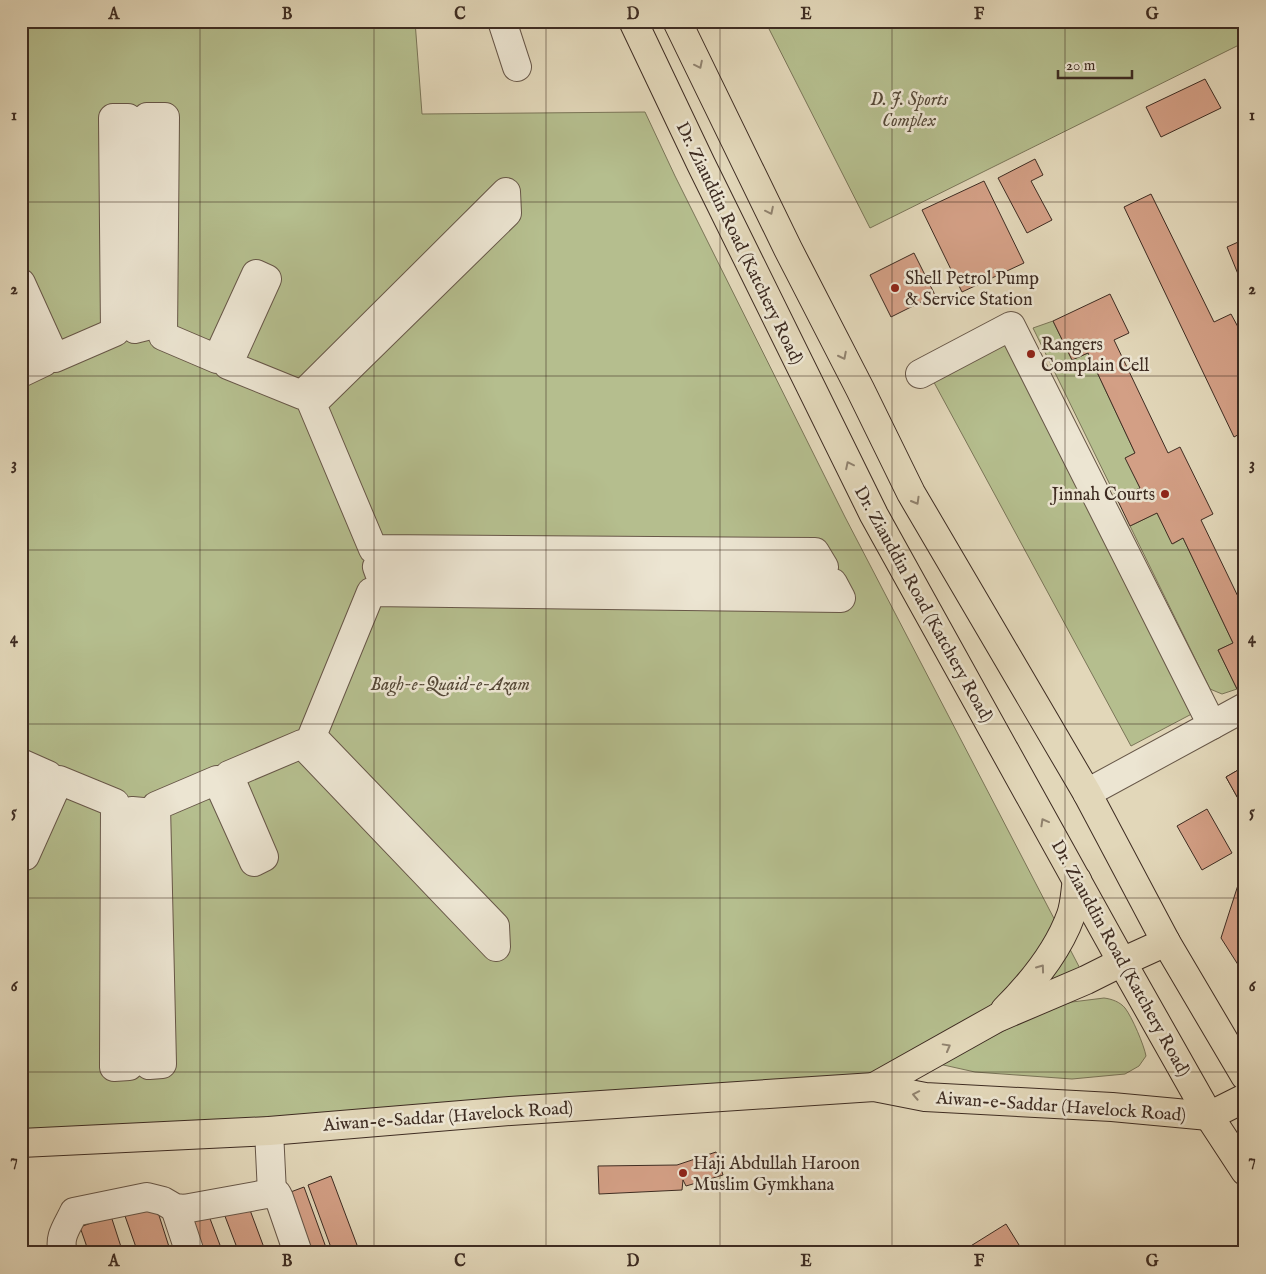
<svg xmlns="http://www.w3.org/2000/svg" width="1266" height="1274" viewBox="0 0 1266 1274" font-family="'IM FELL English',serif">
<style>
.green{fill:#b5be8e;stroke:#7a7558}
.building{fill:#d39f85;stroke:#3e2c22}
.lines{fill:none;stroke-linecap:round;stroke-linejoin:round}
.minor-casing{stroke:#675748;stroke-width:30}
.major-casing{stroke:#3e2c22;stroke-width:30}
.minor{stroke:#ece5d2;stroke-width:28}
.major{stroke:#e2d7b9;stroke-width:28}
.oneway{stroke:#90826e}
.grid{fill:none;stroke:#3e2c22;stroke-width:1;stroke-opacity:0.55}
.poi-dot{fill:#8f2418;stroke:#ece5d2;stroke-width:2}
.labels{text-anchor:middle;stroke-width:5;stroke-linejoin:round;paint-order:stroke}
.park-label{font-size:18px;font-style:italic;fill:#564938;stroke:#ece5d2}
.street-label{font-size:18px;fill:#3e2c22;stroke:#ece5d2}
.poi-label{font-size:18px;fill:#3e2c22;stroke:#ece5d2;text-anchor:start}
.neatline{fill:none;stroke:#3e2c22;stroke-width:2}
.grid-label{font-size:16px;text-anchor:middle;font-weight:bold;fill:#3e2c22}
</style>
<rect width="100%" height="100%" fill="#e2d7b9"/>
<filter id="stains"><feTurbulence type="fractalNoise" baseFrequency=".004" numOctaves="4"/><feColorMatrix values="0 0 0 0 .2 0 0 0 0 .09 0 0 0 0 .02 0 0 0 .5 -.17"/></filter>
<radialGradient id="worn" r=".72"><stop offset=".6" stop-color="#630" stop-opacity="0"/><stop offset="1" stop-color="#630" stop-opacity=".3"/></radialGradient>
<g class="green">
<polygon points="21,21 415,21 422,114 645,112 675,176 845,517 1086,980 874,1087 21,1140"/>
<polygon points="765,21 1245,21 1245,42 870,228"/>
<polygon points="1053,321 1072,360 1088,353 1135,453 1126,458 1140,488 1117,499 1033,328"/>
<polygon points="1002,337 1203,708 1131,746 930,375"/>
<polygon points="1157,513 1173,544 1183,538 1233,643 1218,650 1237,689 1222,694 1210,689 1130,526"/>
<path d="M1104,998C1112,999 1120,1002 1125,1008C1132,1017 1144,1045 1146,1056L1139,1066L1125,1074L1072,1079L975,1072L939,1064L1045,1010L1072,1002Z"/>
</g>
<g class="building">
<polygon points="1205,79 1221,108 1161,137 1146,107"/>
<polygon points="1035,159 1043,175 1031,181 1052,220 1027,233 998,178"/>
<polygon points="984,181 1024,263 962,292 922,210"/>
<polygon points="1151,194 1214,322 1231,314 1245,340 1245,431 1234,437 1124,207"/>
<polygon points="1245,239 1245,271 1238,274 1227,247"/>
<polygon points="914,253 935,295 891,317 870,275"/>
<polygon points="1110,294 1129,333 1114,340 1168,453 1180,447 1213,514 1201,520 1245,611 1245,685 1237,689 1218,650 1233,643 1183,538 1172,544 1157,513 1130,526 1117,499 1140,488 1125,458 1135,453 1088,353 1072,360 1053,321"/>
<polygon points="1245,766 1245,811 1226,777"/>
<polygon points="1245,766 1245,811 1226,777"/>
<polygon points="1207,809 1232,853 1202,870 1177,826"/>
<polygon points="1238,885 1245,887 1245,972 1242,971 1221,938"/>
<polygon points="716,1152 723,1175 686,1186 683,1180 682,1190 599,1194 598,1166 677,1165"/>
<polygon points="331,1176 360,1253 333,1253 308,1185"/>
<polygon points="304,1187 328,1253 301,1253 280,1196"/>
<polygon points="247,1202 266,1253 239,1253 223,1211"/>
<polygon points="156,1206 171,1253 138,1253 125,1216"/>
<polygon points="111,1216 123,1253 89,1253 80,1227"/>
<polygon points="209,1216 223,1253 196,1253 186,1225"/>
<polygon points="1006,1224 1024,1253 961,1253 961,1252"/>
</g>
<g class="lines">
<g class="minor-casing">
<g id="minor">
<polyline points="502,21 517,67"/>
<polyline points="21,283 55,358 115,332 113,118 128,118 127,319 135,329 147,326 149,321 147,117 165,117 163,336 217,359 256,274 267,279 228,365 302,395 506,192 507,213 312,404 373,549 815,552 824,567 514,560 384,559 377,567 381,578 389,582 833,583 841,598 371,592 312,736 495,926 496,947 302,744 229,775 264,857 254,862 217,780 156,806 162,1064 149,1065 145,817 143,812 132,811 127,816 125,822 129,1066 114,1067 115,803 59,780 25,856 21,854"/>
<polyline points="21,373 44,362 31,334"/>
<polyline points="920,374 1011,326 1212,725 1087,793"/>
<polyline points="1212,725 1245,707"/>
<polyline points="21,763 48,775 35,803"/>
<polyline points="269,1131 272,1193"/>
<polyline points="175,1208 190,1253"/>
<path d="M63,1253C58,1237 67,1227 74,1212L147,1197L163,1201L175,1208L184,1209L272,1193L277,1194L279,1198L298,1253"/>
</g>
</g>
<g class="major-casing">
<g id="major">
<polyline points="633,21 701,164 874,515 1122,962 1209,1116 1245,1171"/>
<polyline points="677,21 788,249 860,389 911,493 1087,793 1166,942 1245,1076"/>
<path d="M1005,1010C1032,983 1058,951 1071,915C1075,904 1075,891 1077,880"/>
<polyline points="874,1087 997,1018 1086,980 1122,962 1166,942"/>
<polyline points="21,1143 269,1131 510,1111 874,1087 925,1097 1112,1107 1209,1116 1245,1098"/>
</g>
</g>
<use href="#minor" class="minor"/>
<use href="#major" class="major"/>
</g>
<defs><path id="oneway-chevron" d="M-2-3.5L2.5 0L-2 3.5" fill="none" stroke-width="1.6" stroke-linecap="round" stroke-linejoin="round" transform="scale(1.25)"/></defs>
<g class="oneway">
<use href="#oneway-chevron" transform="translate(699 65) rotate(64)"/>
<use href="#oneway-chevron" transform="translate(770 211) rotate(64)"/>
<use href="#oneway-chevron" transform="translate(843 356) rotate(63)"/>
<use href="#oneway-chevron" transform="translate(849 465) rotate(-116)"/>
<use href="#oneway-chevron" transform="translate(916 501) rotate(60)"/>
<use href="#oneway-chevron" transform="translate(1044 822) rotate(-119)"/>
<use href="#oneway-chevron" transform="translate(1041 968) rotate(-54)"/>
<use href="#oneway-chevron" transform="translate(947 1047) rotate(-29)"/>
<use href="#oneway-chevron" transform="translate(916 1095) rotate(-169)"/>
</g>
<path class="grid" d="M200,21V1253M374,21V1253M546,21V1253M720,21V1253M892,21V1253M1065,21V1253M21,202H1245M21,376H1245M21,550H1245M21,724H1245M21,898H1245M21,1072H1245"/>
<g class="poi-dot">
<circle cx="895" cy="288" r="5"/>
<circle cx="1031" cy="354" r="5"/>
<circle cx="1165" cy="494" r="5"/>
<circle cx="683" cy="1173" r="5"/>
</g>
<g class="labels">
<g class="park-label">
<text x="909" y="105">D. J. Sports<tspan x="909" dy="21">Complex</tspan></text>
<text x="450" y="690">Bagh-e-Quaid-e-Azam</text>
</g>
<g class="street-label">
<text transform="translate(740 243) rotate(64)" y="6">Dr. Ziauddin Road (Katchery Road)</text>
<text transform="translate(924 604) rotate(61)" y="6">Dr. Ziauddin Road (Katchery Road)</text>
<text transform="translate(1121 958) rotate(61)" y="6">Dr. Ziauddin Road (Katchery Road)</text>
<text transform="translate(1061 1106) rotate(4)" y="6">Aiwan-e-Saddar (Havelock Road)</text>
<text transform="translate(448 1116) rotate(-4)" y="6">Aiwan-e-Saddar (Havelock Road)</text>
</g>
<g class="poi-label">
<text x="905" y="284">Shell Petrol Pump<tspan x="905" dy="21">&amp; Service Station</tspan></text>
<text x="1041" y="350">Rangers<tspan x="1041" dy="21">Complain Cell</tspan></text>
<text x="1155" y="500" text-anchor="end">Jinnah Courts</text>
<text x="693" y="1169">Haji Abdullah Haroon<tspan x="693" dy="21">Muslim Gymkhana</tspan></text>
</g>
</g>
<rect width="1266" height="1274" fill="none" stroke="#e2d7b9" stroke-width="55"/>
<path d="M1058 70v8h74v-8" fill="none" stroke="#3e2c22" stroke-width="2.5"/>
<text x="1066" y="70" font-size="15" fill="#3e2c22" stroke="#ece5d2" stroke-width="4" paint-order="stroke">20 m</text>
<rect x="28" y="28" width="1210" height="1218" class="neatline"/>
<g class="grid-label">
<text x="114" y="19">A</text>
<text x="287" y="19">B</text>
<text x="460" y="19">C</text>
<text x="633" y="19">D</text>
<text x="806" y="19">E</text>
<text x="979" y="19">F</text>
<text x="1152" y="19">G</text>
<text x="14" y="120">1</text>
<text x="1252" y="120">1</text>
<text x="14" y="294">2</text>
<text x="1252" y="294">2</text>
<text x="14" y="469">3</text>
<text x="1252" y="469">3</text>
<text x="14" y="643">4</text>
<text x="1252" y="643">4</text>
<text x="14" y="817">5</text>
<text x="1252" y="817">5</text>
<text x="14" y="991">6</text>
<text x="1252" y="991">6</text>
<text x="14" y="1165">7</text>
<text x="1252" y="1165">7</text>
<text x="114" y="1266">A</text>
<text x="287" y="1266">B</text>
<text x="460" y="1266">C</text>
<text x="633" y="1266">D</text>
<text x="806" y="1266">E</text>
<text x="979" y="1266">F</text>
<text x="1152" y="1266">G</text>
</g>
<rect width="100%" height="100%" filter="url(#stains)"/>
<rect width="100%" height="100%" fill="url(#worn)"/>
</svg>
